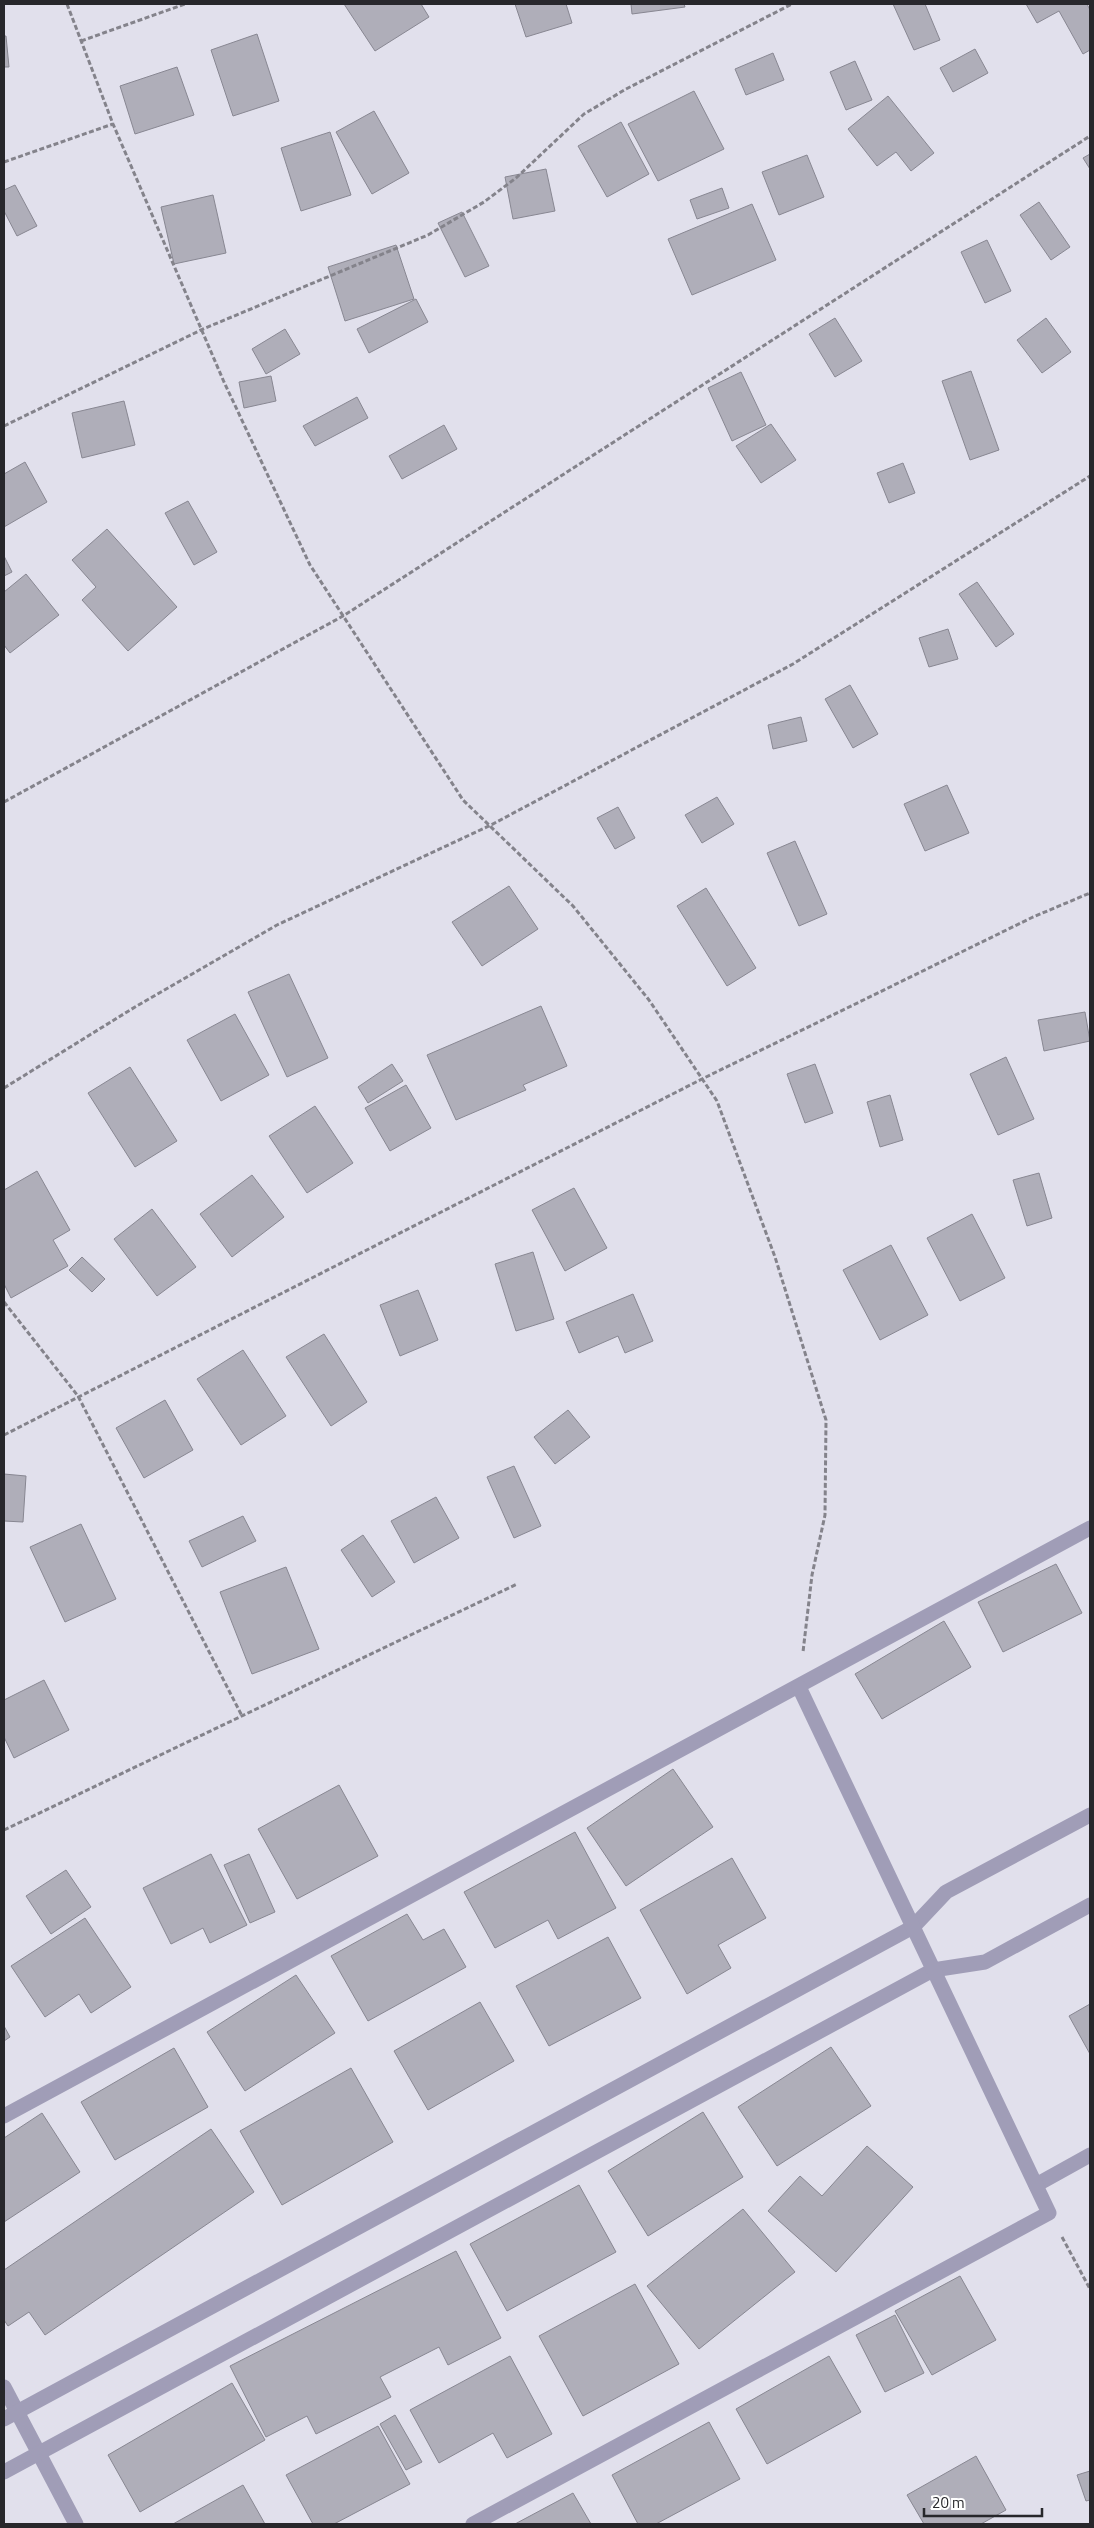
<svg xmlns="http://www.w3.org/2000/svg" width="1094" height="2528" viewBox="0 0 1094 2528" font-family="'Titillium Web',sans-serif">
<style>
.building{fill:#afaeb9;stroke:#888792}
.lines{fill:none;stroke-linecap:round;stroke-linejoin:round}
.path{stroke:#84838b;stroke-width:3;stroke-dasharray:5 2.5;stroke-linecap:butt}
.minor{stroke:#a09db7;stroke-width:15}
</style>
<rect width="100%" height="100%" fill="#e1e0ec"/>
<g class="building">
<polygon points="344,4 421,4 429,17 375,51"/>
<polygon points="515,4 566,4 572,23 526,37"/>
<polygon points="631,4 684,4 685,7 632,14"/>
<polygon points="893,4 925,4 940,40 914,50"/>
<polygon points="1026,4 1087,4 1090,10 1090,50 1083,54 1059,11 1037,23"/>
<polygon points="257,34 279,101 233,116 211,50"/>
<polygon points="4,36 6,36 9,67 4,67"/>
<polygon points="975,49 988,73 953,92 940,68"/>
<polygon points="773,53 784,80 746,95 735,69"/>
<polygon points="855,61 872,100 846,110 830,72"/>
<polygon points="177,67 194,115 135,134 120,86"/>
<polygon points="694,91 724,149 658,181 628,124"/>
<polygon points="888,96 934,153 911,171 896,152 877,166 848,129"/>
<polygon points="374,111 409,173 372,194 336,132"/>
<polygon points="621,122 649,174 607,197 578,146"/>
<polygon points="330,132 351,195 301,211 281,148"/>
<polygon points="1090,154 1090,169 1083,158"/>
<polygon points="807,155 824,197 779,215 762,172"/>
<polygon points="546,169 555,211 513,219 505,177"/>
<polygon points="15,185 37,226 17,236 4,211 4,190"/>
<polygon points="722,188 729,208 697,219 690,200"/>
<polygon points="213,195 226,253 174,264 161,207"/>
<polygon points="1039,202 1070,247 1051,260 1020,215"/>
<polygon points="752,204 776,260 692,295 668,239"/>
<polygon points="462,212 489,266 465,277 438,223"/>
<polygon points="987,240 1011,291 985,303 961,252"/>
<polygon points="396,245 414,299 345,321 328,267"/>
<polygon points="416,299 428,322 369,353 357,329"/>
<polygon points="835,318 862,361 835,377 809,334"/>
<polygon points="1046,318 1071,352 1042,373 1017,340"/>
<polygon points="285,329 300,354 266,374 252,349"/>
<polygon points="971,371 999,450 970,460 942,381"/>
<polygon points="741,372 766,425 732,441 708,388"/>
<polygon points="271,376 276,401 244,408 239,382"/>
<polygon points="357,397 368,418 315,446 303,426"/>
<polygon points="124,401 135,445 82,458 72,413"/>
<polygon points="771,424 796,460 761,483 736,446"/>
<polygon points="444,425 457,449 402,479 389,456"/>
<polygon points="25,462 47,502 4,527 4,474"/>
<polygon points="903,463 915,493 889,503 877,473"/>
<polygon points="188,501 217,552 194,565 165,513"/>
<polygon points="107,529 177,607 128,651 82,600 96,587 72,560"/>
<polygon points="4,556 12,572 4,576"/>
<polygon points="26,574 59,615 10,653 4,645 4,592"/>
<polygon points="977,582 1014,634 996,647 959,594"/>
<polygon points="948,629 958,659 929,667 919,638"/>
<polygon points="850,685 878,734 853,748 825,699"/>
<polygon points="801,717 807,741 773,749 768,725"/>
<polygon points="947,785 969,833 925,851 904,804"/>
<polygon points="717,797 734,824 702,843 685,815"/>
<polygon points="618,807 635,838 615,849 597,818"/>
<polygon points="795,841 827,914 799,926 767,853"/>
<polygon points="509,886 538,929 482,966 452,922"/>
<polygon points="706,888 756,968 727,986 677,906"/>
<polygon points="289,974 328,1058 287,1077 248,992"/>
<polygon points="541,1006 567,1066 523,1085 526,1090 456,1120 427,1055"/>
<polygon points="1085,1012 1090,1041 1044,1051 1038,1020"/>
<polygon points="235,1014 269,1075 221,1101 187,1040"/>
<polygon points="1006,1057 1034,1119 998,1135 970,1074"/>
<polygon points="392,1064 403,1081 368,1103 358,1087"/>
<polygon points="815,1064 833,1113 805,1123 787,1074"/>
<polygon points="130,1067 177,1141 135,1167 88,1093"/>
<polygon points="406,1085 431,1128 390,1151 365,1108"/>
<polygon points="890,1095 903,1140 880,1147 867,1102"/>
<polygon points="315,1106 353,1163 307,1193 269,1136"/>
<polygon points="37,1171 70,1230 53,1240 68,1266 11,1298 4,1284 4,1190"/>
<polygon points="1039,1173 1052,1218 1027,1226 1013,1180"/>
<polygon points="252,1175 284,1217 232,1257 200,1214"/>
<polygon points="574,1188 607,1248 565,1271 532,1210"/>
<polygon points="152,1209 196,1267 157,1296 114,1239"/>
<polygon points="972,1214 1005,1278 960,1301 927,1238"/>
<polygon points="891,1245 928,1315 880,1340 843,1270"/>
<polygon points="533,1252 554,1319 516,1331 495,1264"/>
<polygon points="82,1257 105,1279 92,1292 69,1270"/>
<polygon points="418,1290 438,1340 400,1356 380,1305"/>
<polygon points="633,1294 653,1341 625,1353 618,1336 579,1353 566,1322"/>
<polygon points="324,1334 367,1402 331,1426 286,1357"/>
<polygon points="243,1350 286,1416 241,1445 197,1379"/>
<polygon points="165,1400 193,1450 144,1478 116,1428"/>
<polygon points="568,1410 590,1437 555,1464 534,1437"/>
<polygon points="514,1466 541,1526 514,1538 487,1477"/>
<polygon points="4,1474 26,1476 23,1522 4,1521"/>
<polygon points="436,1497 459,1538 414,1563 391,1521"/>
<polygon points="243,1516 256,1541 202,1567 189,1541"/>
<polygon points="81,1524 116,1599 65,1622 30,1547"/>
<polygon points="363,1535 395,1582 372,1597 341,1550"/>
<polygon points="1056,1564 1082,1613 1003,1652 978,1602"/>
<polygon points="286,1567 319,1649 252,1674 220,1592"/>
<polygon points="944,1621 971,1667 882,1719 855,1674"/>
<polygon points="44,1680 69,1730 14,1758 4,1737 4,1700"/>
<polygon points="673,1769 713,1827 626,1886 587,1828"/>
<polygon points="339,1785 378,1856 297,1899 258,1829"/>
<polygon points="575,1832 616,1908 558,1939 548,1920 495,1948 464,1892"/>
<polygon points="211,1854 247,1925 210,1943 203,1928 171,1944 143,1888"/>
<polygon points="249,1854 275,1912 250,1923 224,1865"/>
<polygon points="732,1858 766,1918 718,1945 731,1968 687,1994 640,1910"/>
<polygon points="66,1870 91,1907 51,1934 26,1896"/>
<polygon points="407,1914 423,1940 444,1929 466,1967 368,2021 331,1956"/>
<polygon points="85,1918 131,1987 91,2013 79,1994 45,2017 11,1966"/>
<polygon points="608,1937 641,1998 549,2046 516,1986"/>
<polygon points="296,1975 335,2033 245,2091 207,2032"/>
<polygon points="480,2002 514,2061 428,2110 394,2051"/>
<polygon points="1090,2004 1090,2054 1069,2016"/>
<polygon points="4,2026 10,2037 4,2041"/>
<polygon points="831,2047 871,2106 777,2166 738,2107"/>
<polygon points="174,2048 208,2107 115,2160 81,2102"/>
<polygon points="351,2068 393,2142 282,2205 240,2131"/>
<polygon points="703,2112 743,2177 648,2236 608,2171"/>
<polygon points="42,2113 80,2172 4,2222 4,2138"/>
<polygon points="211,2129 254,2192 45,2335 29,2312 8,2326 4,2320 4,2270"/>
<polygon points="867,2146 913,2187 836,2272 768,2211 800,2176 822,2196"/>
<polygon points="579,2185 616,2252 507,2311 470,2244"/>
<polygon points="743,2209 795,2272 699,2349 647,2286"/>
<polygon points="456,2251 501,2338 448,2365 439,2347 380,2377 391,2397 316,2434 307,2416 266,2437 230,2366"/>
<polygon points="960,2276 996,2340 932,2375 895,2311"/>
<polygon points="635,2284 679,2364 583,2416 539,2336"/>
<polygon points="895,2315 924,2373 885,2392 856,2335"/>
<polygon points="510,2356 552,2434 507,2458 493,2433 439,2463 410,2410"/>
<polygon points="829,2356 861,2412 767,2464 736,2409"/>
<polygon points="232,2383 265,2440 140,2512 108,2455"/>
<polygon points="395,2415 422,2462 406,2470 380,2424"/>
<polygon points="709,2422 740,2479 656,2524 638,2524 612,2475"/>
<polygon points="378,2426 410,2484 334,2524 313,2524 286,2475"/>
<polygon points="976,2456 1006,2510 981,2524 924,2524 907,2495"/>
<polygon points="1090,2471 1090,2500 1086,2501 1077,2475"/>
<polygon points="243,2485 265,2524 173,2524"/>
<polygon points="573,2493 591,2524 515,2524"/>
</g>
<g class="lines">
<g class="path">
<polyline points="67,4 113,124 224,382 310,565 463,800 573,906 649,1000 717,1101 775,1257 826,1420 825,1515 812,1575 803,1652"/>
<polyline points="81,41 185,4"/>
<polyline points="4,162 113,124"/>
<polyline points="4,426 203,329 428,235 484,202 516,178 584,114 626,89 792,4"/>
<polyline points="4,802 343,616 1090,136"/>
<polyline points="4,1088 135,1007 277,925 491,825 793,664 1090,476"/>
<polyline points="4,1302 78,1396 242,1716"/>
<polyline points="4,1435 702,1079 1033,917 1090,893"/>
<polyline points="4,1830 517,1584"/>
<polyline points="1062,2237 1090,2289"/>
</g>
<g class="minor">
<polyline points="4,2116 1090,1528"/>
<polyline points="1036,2185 1090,2155"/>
<polyline points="4,2387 76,2524"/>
<polyline points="4,2419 913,1927 946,1892 1090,1815"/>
<polyline points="4,2472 933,1970 985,1962 1090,1905"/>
<polyline points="473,2524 1049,2213 799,1687"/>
</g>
</g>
<rect width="1094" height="2528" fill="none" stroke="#27272b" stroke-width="10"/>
<path d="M924 2508v8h118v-8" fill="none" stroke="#27272b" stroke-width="2.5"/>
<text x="932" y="2508" font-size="15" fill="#27272b" stroke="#ffffff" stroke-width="4" paint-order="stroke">20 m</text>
</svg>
